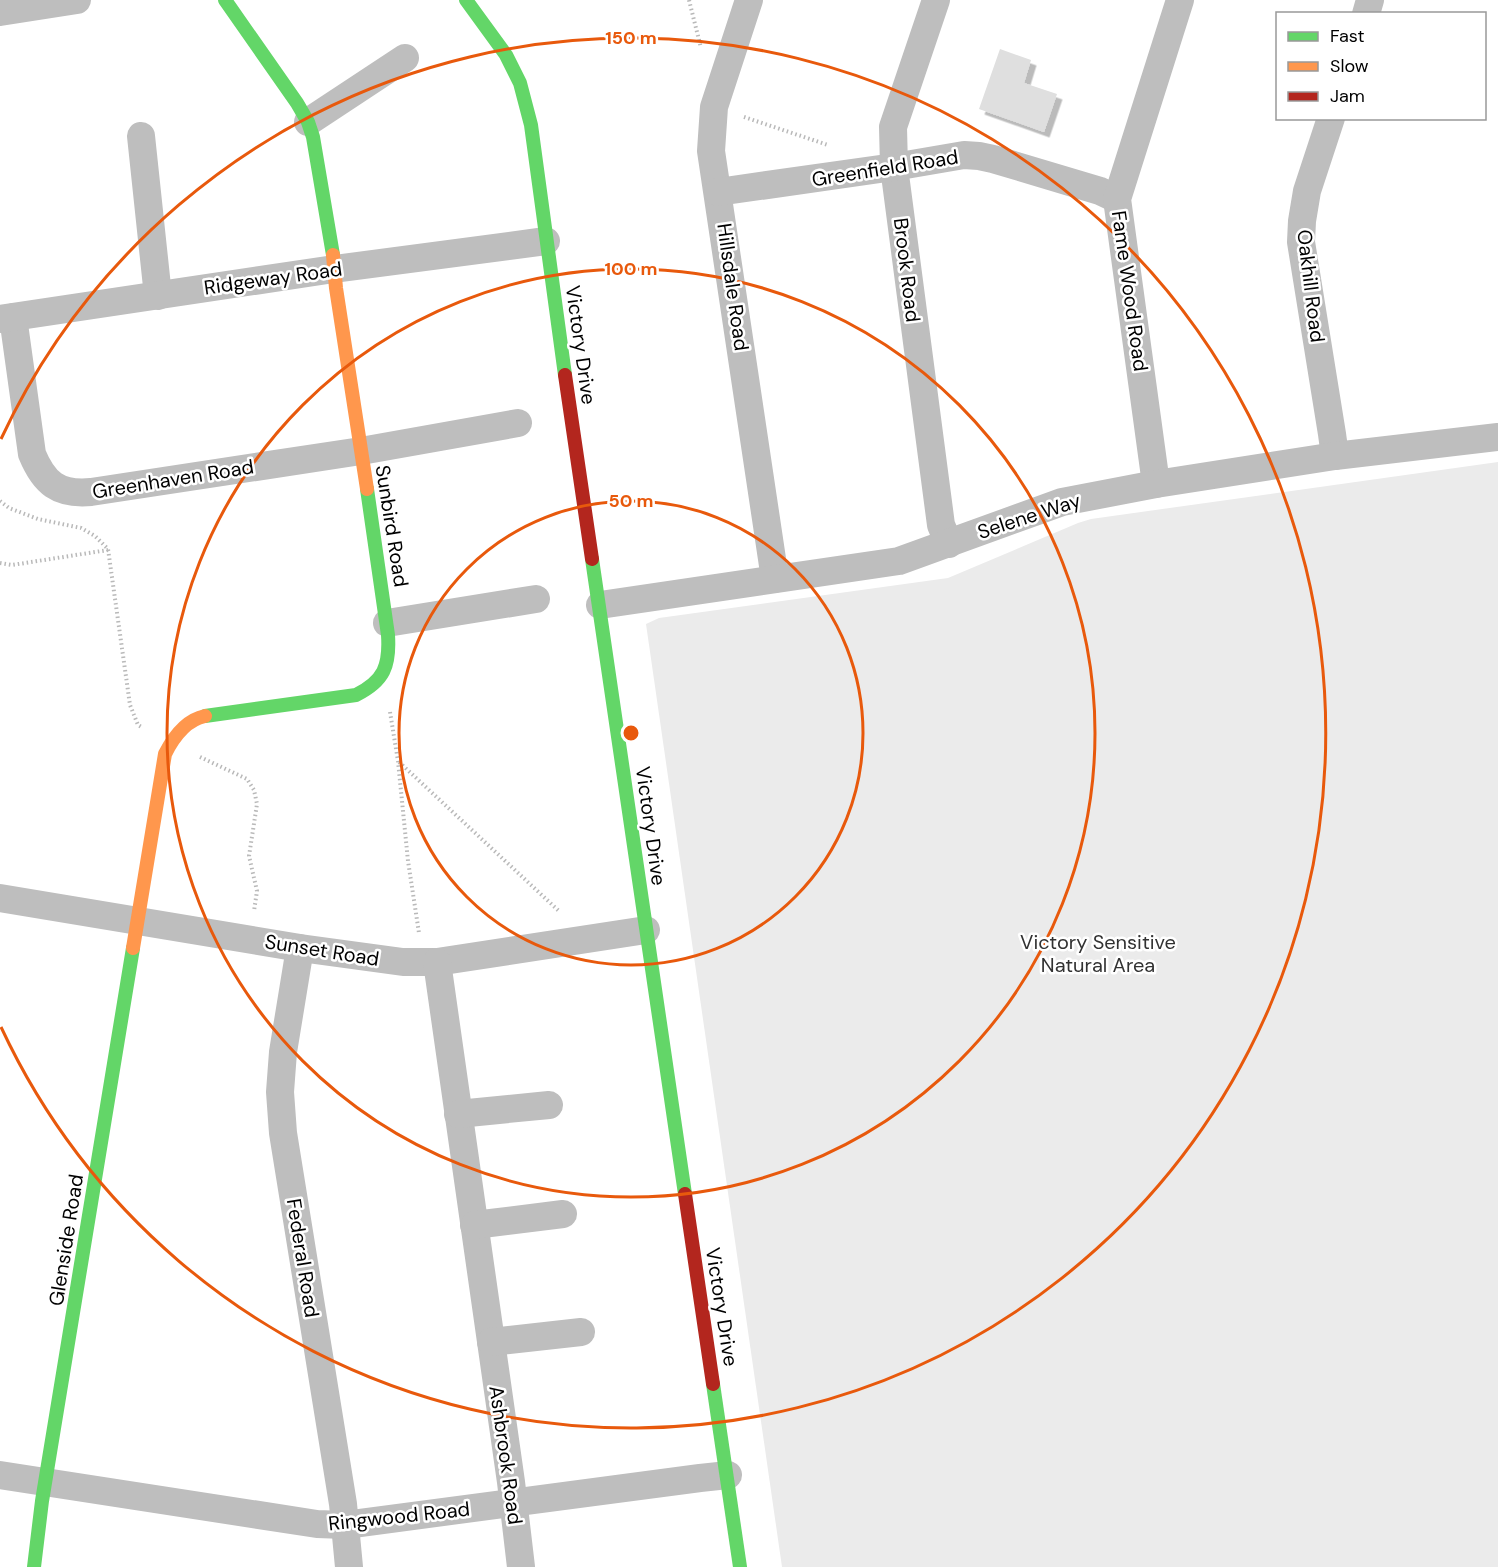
<svg xmlns="http://www.w3.org/2000/svg" width="1498" height="1567" viewBox="0 0 1498 1567" font-family="'DM Sans',sans-serif">
<style>
.green{fill:#ebebeb}
.building{fill:#dfdfdf;filter:url(#shadow)}
.lines{fill:none;stroke-linecap:round;stroke-linejoin:round}
.path{stroke:#b9b9b9;stroke-width:4;stroke-dasharray:1.5 3;stroke-linecap:butt}
.street{stroke:#bebebe;stroke-width:28}
.fast{stroke:#63d668;stroke-width:14}
.slow{stroke:#ff974d;stroke-width:14}
.jam{stroke:#b3261e;stroke-width:14}
.ring{fill:none;stroke:#e8590c;stroke-width:3}
.labels{text-anchor:middle;stroke-width:5;stroke-linejoin:round;paint-order:stroke}
.street-label{font-size:20px;fill:#000;stroke:#fff}
.park-label{font-size:20px;fill:#323232;stroke:#fff}
.centre{fill:#e8590c;stroke:#fff;stroke-width:3}
.ring-label{font-size:18px;text-anchor:middle;font-weight:bold;fill:#e8590c;stroke:#fff;stroke-width:5;stroke-linejoin:round;paint-order:stroke}
</style>
<defs>
<filter id="shadow"><feDropShadow dx="5.5" dy="5.5" stdDeviation="0" flood-color="#0004"/></filter>
</defs>
<rect width="100%" height="100%" fill="#fff"/>
<polygon class="green" points="1498,462 1498,1567 782,1567 646,624 659,618 948,578 1078,523 1091,519"/>
<polygon class="building" points="1000,49 1031,60 1024,83 1057,94 1044,132 979,109"/>
<g class="lines">
<g class="path">
<polyline points="689,0 701,48"/>
<polyline points="744,117 828,145"/>
<polyline points="0,501 9,508 38,519 81,528 95,536 108,549 130,705 138,725 143,728"/>
<polyline points="0,563 12,565 108,550"/>
<polyline points="390,712 398,761 408,861 419,933"/>
<polyline points="200,757 247,779 254,790 257,804 249,856 257,891 254,911"/>
<polyline points="399,762 560,912"/>
</g>
<g class="street">
<polyline points="749,0 714,107 711,151 775,579"/>
<polyline points="936,0 893,127 894,167 941,525 949,544"/>
<polyline points="0,12 77,0"/>
<polyline points="1366,14 1370,0"/>
<polyline points="1331,118 1307,191 1302,221 1301,242 1332,434 1335,456"/>
<polyline points="308,122 405,58"/>
<polyline points="141,136 158,296"/>
<polyline points="718,192 894,167 964,155 979,156 993,159 1100,191 1117,199"/>
<path d="M13,317L32,454C44,483 58,495 91,492L361,451L518,423"/>
<polyline points="0,319 334,269 546,241"/>
<polyline points="1156,484 1117,199 1180,0"/>
<polyline points="600,605 899,561 1062,502 1156,484 1335,456 1498,437"/>
<polyline points="387,623 536,599"/>
<polyline points="0,898 300,948 403,962 437,962 646,930"/>
<polyline points="300,948 283,1052 280,1092 283,1133 343,1504 349,1567"/>
<polyline points="437,962 511,1482 521,1567"/>
<polyline points="458,1114 549,1105"/>
<polyline points="474,1225 563,1214"/>
<polyline points="491,1342 581,1332"/>
<polyline points="0,1475 317,1524 345,1525 700,1478 728,1475"/>
</g>
<g class="fast">
<polyline points="225,0 297,103 308,122 313,137 333,255"/>
<polyline points="466,0 506,55 520,83 531,125 565,375"/>
<polyline points="592,559 685,1194"/>
<path d="M205,716L356,695C384,681 390,666 388,635L367,489"/>
<polyline points="713,1384 740,1567"/>
<polyline points="34,1567 42,1501 133,948"/>
</g>
<g class="slow">
<polyline points="333,255 336,288 367,489"/>
<path d="M133,948L165,754C173,738 186,720 205,716"/>
</g>
<g class="jam">
<polyline points="565,375 592,559"/>
<polyline points="685,1194 713,1384"/>
</g>
</g>
<g class="ring">
<circle cx="631" cy="733" r="232"/>
<circle cx="631" cy="733" r="464"/>
<path d="M1 439A695 695 0 1 1 1 1027"/>
</g>
<g class="labels">
<g class="street-label">
<text transform="translate(885 168) rotate(-9)" y="7">Greenfield Road</text>
<text transform="translate(907 270) rotate(83)" y="7">Brook Road</text>
<text transform="translate(273 278) rotate(-8)" y="7">Ridgeway Road</text>
<text transform="translate(1311 286) rotate(83)" y="7">Oakhill Road</text>
<text transform="translate(733 287) rotate(82)" y="7">Hillsdale Road</text>
<text transform="translate(1130 291) rotate(82)" y="7">Fame Wood Road</text>
<text transform="translate(581 345) rotate(82)" y="7">Victory Drive</text>
<text transform="translate(173 479) rotate(-9)" y="7">Greenhaven Road</text>
<text transform="translate(1029 516) rotate(-18)" y="7">Selene Way</text>
<text transform="translate(392 526) rotate(81)" y="7">Sunbird Road</text>
<text transform="translate(651 826) rotate(82)" y="7">Victory Drive</text>
<text transform="translate(322 950) rotate(9)" y="7">Sunset Road</text>
<text transform="translate(66 1240) rotate(-81)" y="7">Glenside Road</text>
<text transform="translate(303 1258) rotate(81)" y="7">Federal Road</text>
<text transform="translate(722 1307) rotate(81)" y="7">Victory Drive</text>
<text transform="translate(506 1455) rotate(82)" y="7">Ashbrook Road</text>
<text transform="translate(399 1516) rotate(-6)" y="7">Ringwood Road</text>
</g>
<g class="park-label">
<text x="1098" y="949">Victory Sensitive<tspan x="1098" dy="23">Natural Area</tspan></text>
</g>
</g>
<circle cx="631" cy="733" r="9" class="centre"/>
<g class="ring-label">
<text x="631" y="44">150 m</text>
<text x="631" y="275">100 m</text>
<text x="631" y="507">50 m</text>
</g>
<rect x="1276" y="12" width="210" height="108" fill="#ffffff" stroke="#999999" stroke-width="1.5"/>
<rect x="1288" y="32" width="30" height="9" fill="#63d668" stroke="#999999" stroke-width="1.5"/>
<text x="1330" y="42" font-size="18" fill="#000000">Fast</text>
<rect x="1288" y="62" width="30" height="9" fill="#ff974d" stroke="#999999" stroke-width="1.5"/>
<text x="1330" y="72" font-size="18" fill="#000000">Slow</text>
<rect x="1288" y="92" width="30" height="9" fill="#b3261e" stroke="#999999" stroke-width="1.5"/>
<text x="1330" y="102" font-size="18" fill="#000000">Jam</text>
</svg>
